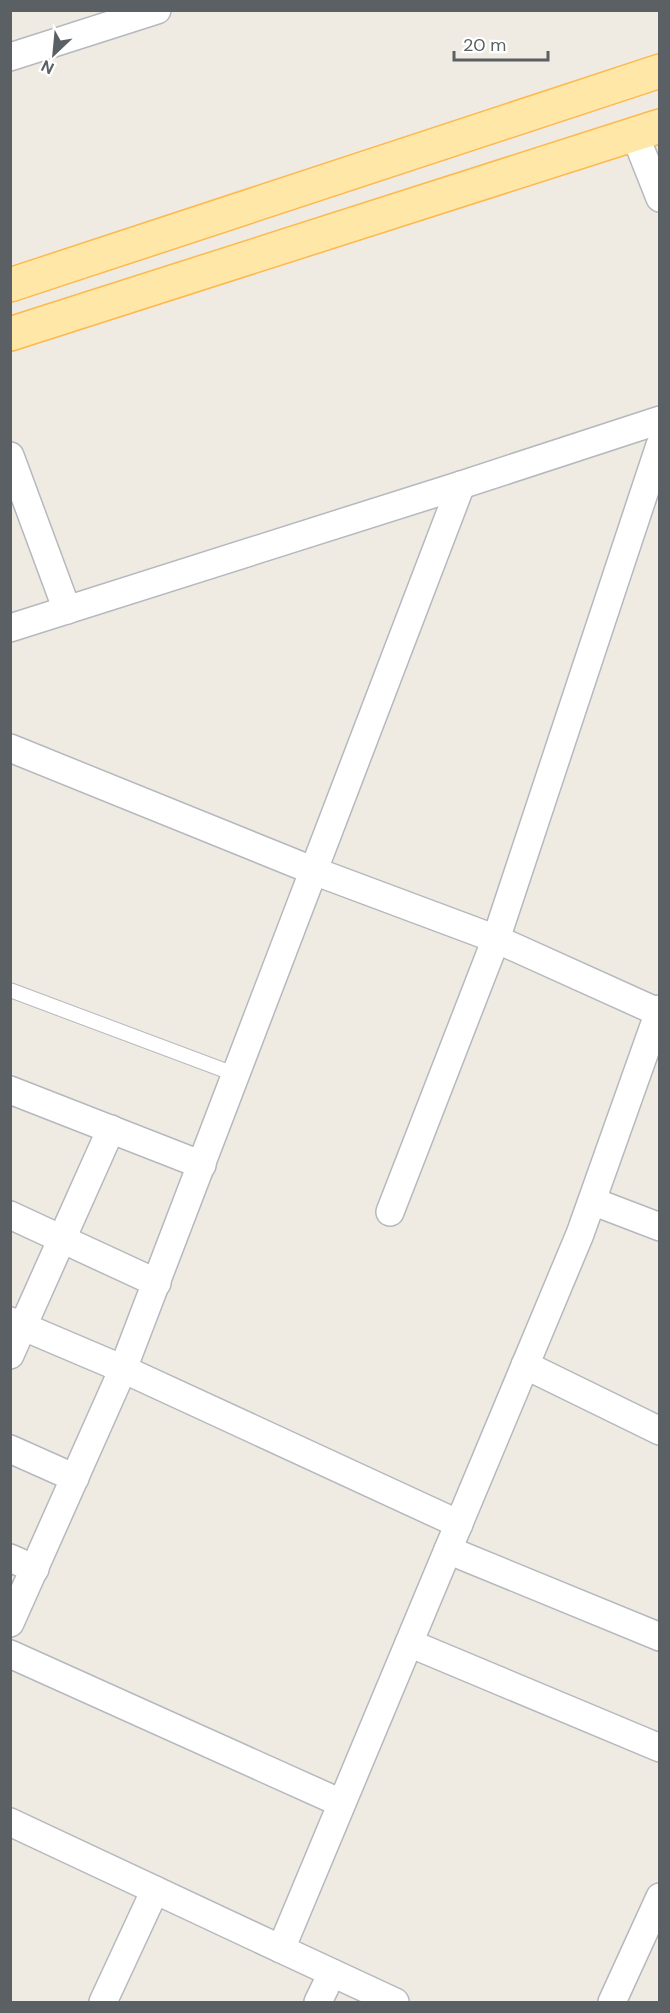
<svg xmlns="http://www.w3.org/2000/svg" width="670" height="2013" viewBox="0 0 670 2013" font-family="'DM Sans',sans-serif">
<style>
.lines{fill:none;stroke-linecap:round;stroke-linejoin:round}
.service-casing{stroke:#b5b9be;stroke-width:16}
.minor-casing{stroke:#b5b9be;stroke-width:30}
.primary-casing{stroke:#feb84c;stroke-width:36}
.service{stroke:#fff;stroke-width:14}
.minor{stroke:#fff;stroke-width:27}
.primary{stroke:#ffe7a7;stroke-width:33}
</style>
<rect width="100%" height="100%" fill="#efeae2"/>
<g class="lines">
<g class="service-casing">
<polyline id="service" points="10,990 237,1075"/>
</g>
<g class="minor-casing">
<g id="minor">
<polyline points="10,57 157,10"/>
<polyline points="635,135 660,198"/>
<polyline points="10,456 67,610"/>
<polyline points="10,628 461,485 660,420"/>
<polyline points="10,748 314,871 496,939 660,1013"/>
<polyline points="10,1090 202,1165"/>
<polyline points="592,1201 660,1227"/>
<polyline points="390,1212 496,939 660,445"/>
<polyline points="10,1215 157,1283"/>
<polyline points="10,1321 123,1369 459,1524"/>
<polyline points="10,1355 111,1129"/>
<polyline points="525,1365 660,1431"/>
<polyline points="10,1449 75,1478"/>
<polyline points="448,1550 660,1637"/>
<polyline points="10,1558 35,1569"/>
<polyline points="10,1623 123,1369 461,485"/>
<polyline points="409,1643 660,1748"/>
<polyline points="10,1654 341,1803"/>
<polyline points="10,1822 281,1949"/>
<polyline points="103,2002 155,1890"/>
<polyline points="318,2002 332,1973"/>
<polyline points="395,2002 281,1949 580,1234 660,1009"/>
<polyline points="612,2002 660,1897"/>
</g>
</g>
<g class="primary-casing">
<g id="primary">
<polyline points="10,285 660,71"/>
<polyline points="10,334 660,126"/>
</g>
</g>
<use href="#service" class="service"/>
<use href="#minor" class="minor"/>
<use href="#primary" class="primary"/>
</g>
<rect width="670" height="2013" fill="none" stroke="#5a6064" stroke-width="24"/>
<g transform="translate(54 54) rotate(206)" stroke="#ffffff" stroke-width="4.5" paint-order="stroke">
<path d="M0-4.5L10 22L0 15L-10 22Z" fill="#5a6064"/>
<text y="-9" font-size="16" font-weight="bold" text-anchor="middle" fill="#5a6064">N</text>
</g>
<path d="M454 51v9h94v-9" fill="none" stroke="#5a6064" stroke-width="3"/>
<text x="463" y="51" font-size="18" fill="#5a6064" stroke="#ffffff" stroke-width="4.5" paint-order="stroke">20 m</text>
</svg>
